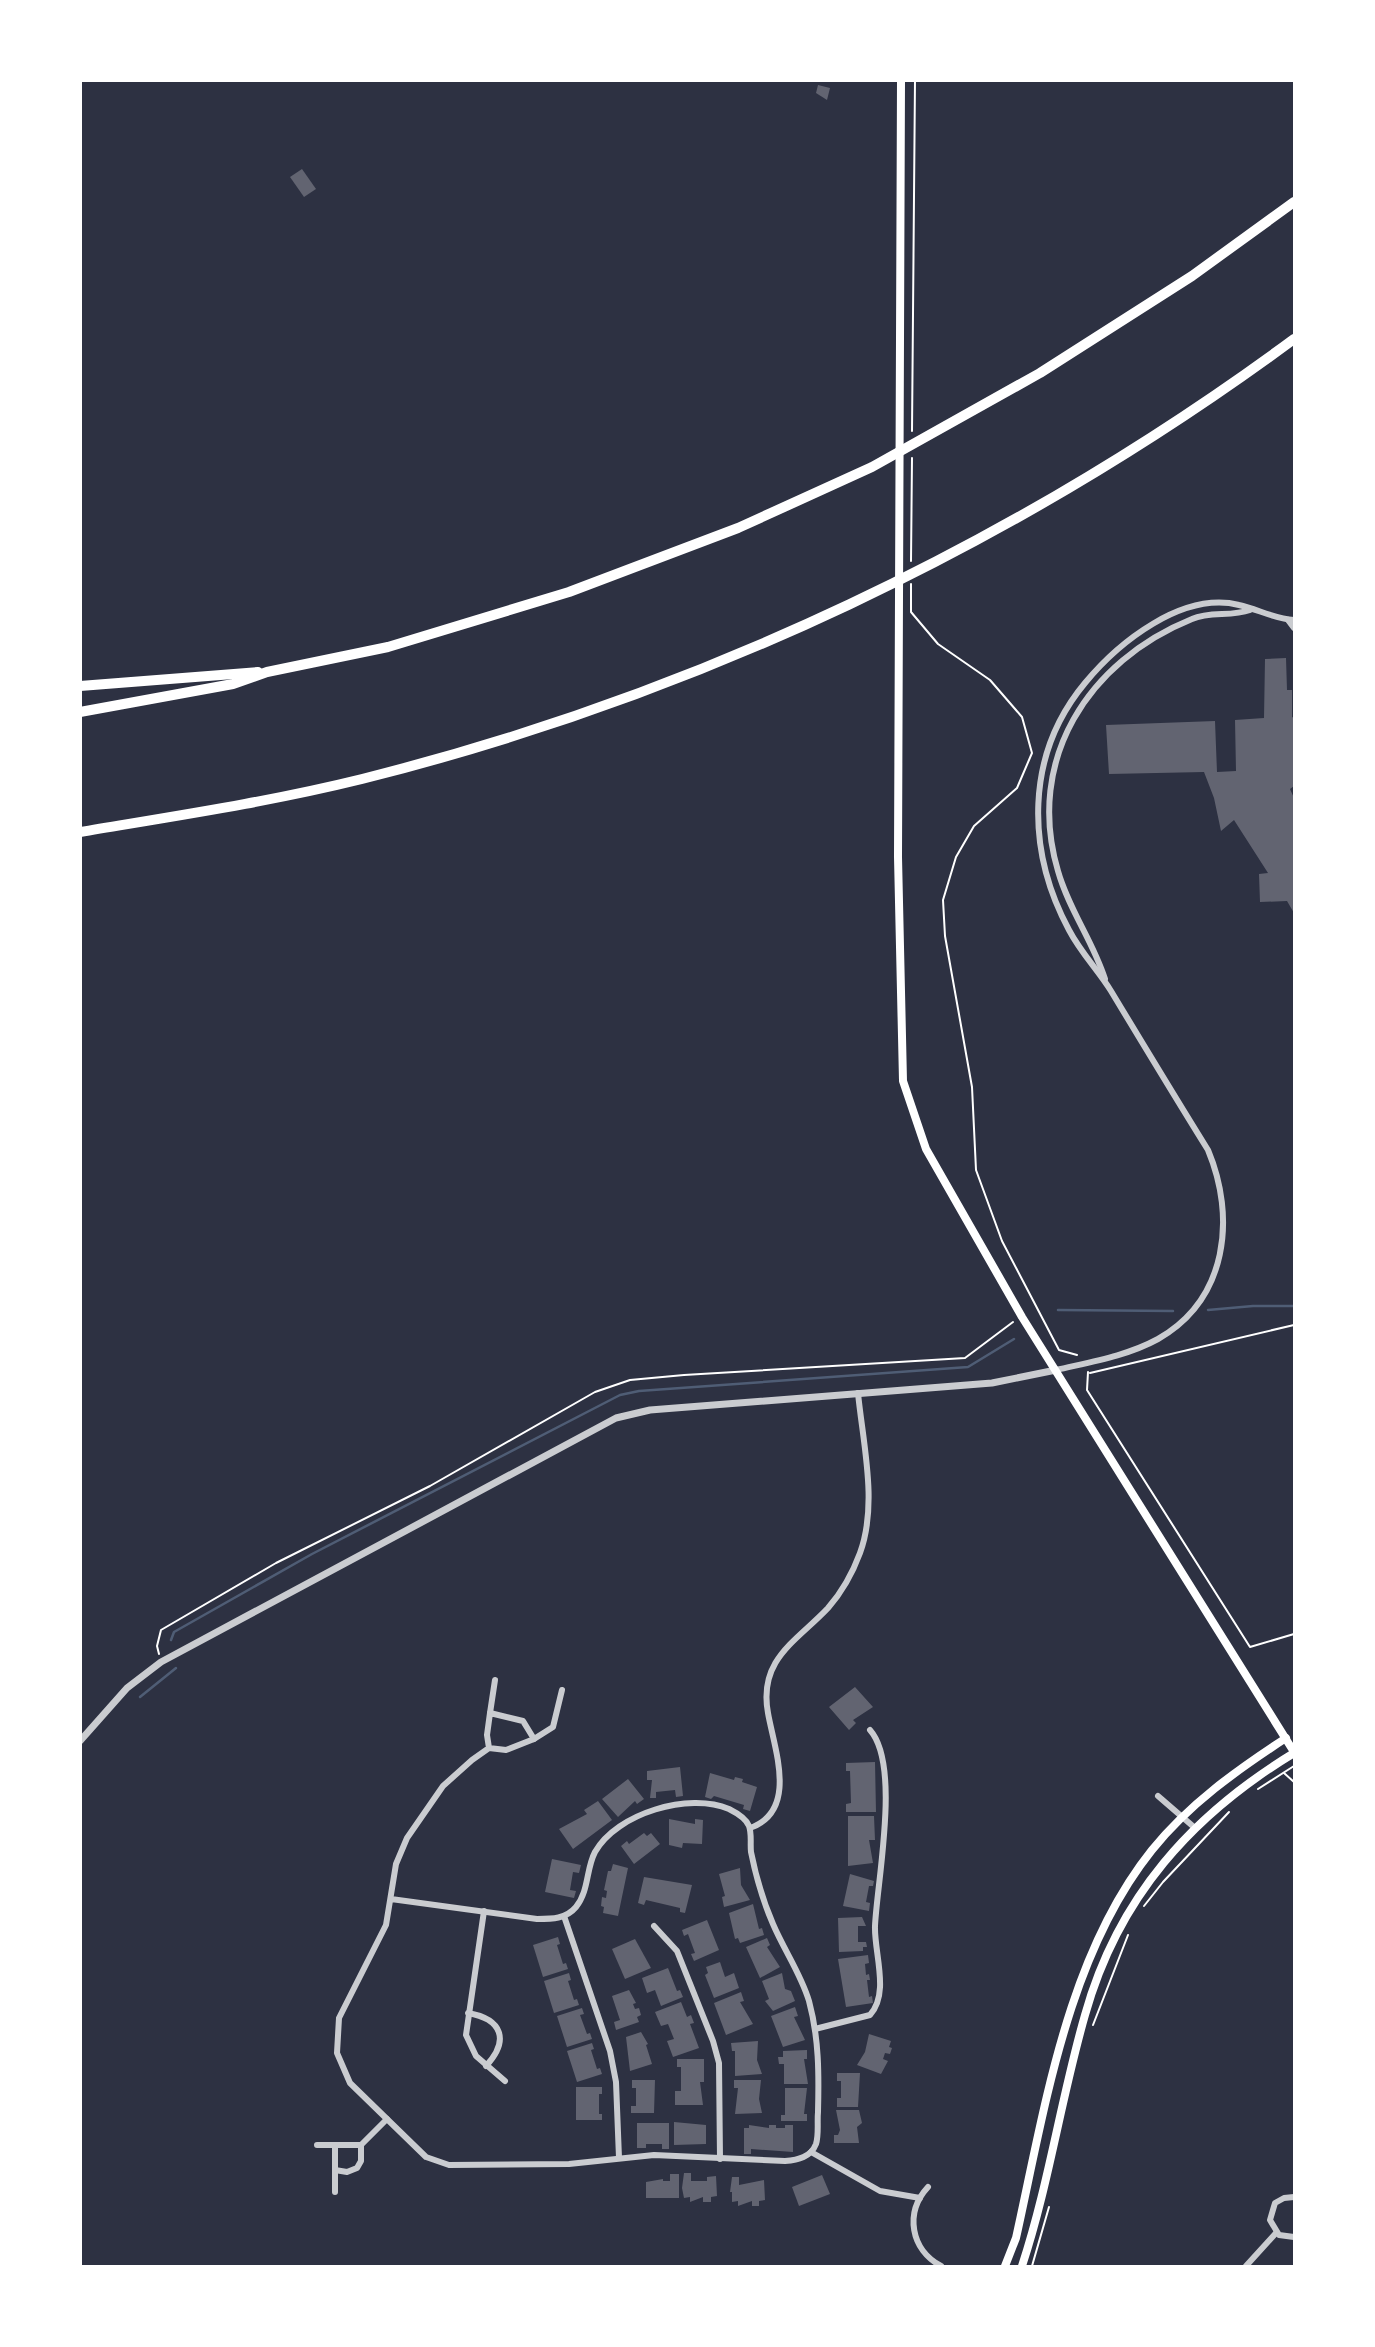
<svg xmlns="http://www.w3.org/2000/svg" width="1375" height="2347" viewBox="0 0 1375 2347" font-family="Commissioner,sans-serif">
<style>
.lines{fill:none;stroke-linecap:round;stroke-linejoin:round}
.stream{stroke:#4f5d75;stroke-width:2.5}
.building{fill:#626471}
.path{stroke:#fff;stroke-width:2}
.minor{stroke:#caccd0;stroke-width:6}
.tertiary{stroke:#caccd0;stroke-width:7}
.secondary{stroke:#fff;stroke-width:8}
.motorway{stroke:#fff;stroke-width:10}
</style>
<rect width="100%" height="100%" fill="#2d3142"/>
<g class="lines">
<g class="stream">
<polyline points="1058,1310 1173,1311"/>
<polyline points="1208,1310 1253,1306 1294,1306"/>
<polyline points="171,1640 174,1632 312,1554 620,1395 639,1391 968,1367 1014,1339"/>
<polyline points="140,1697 176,1668"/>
</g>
</g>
<g class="building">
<polygon points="818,85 830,88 827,100 816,93"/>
<polygon points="302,169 316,189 304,197 290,177"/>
<polygon points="1286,658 1287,690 1292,690 1292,717 1294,718 1294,786 1290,789 1294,798 1294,913 1287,901 1260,902 1259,874 1268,873 1234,820 1221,831 1214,798 1204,772 1109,774 1106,725 1215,721 1217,772 1236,771 1235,720 1264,718 1265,659"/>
<polygon points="855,1687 873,1707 853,1720 856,1723 849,1730 829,1707"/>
<polygon points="875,1762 876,1812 846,1812 846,1804 851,1803 850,1771 846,1771 846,1763"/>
<polygon points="680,1767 683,1796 676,1797 675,1790 656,1792 656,1798 650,1798 652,1780 647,1780 647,1771"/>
<polygon points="710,1773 734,1780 735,1777 743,1779 742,1782 757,1787 750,1811 743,1809 744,1805 714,1796 711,1799 705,1797"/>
<polygon points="628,1779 644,1799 637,1804 635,1801 618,1817 602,1799"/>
<polygon points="598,1801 612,1820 573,1849 559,1829 587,1814 584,1810"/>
<polygon points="848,1816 874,1816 875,1840 869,1840 873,1863 848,1866"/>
<polygon points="669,1819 695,1824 695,1819 703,1820 702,1844 683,1843 682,1848 669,1845"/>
<polygon points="644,1833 647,1836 651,1833 660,1844 634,1864 621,1846 627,1841 629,1844"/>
<polygon points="552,1859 581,1865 579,1873 573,1872 570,1890 576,1891 574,1898 545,1892"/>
<polygon points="613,1864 628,1868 618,1916 603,1913 604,1907 601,1906 602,1897 606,1898 607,1891 604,1890 608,1871 611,1871"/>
<polygon points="740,1868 741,1885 750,1900 724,1907 722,1897 725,1896 719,1874"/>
<polygon points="850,1874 874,1881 873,1886 869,1886 866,1902 870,1903 869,1911 843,1906"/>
<polygon points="644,1877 692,1885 685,1913 680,1912 680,1908 646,1900 644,1905 638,1903"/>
<polygon points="753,1904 759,1929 762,1928 764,1935 740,1943 738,1938 735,1939 729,1913"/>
<polygon points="862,1917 866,1926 858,1926 858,1942 866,1942 867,1947 863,1947 863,1951 839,1952 838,1918"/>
<polygon points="707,1920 719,1950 694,1961 691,1954 695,1953 688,1934 684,1936 682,1930"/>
<polygon points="558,1937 560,1944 557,1945 563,1964 566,1963 568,1969 543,1977 533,1945"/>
<polygon points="767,1938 770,1945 767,1947 780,1967 760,1978 746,1947"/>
<polygon points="635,1939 651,1968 625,1979 612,1949"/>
<polygon points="868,1955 869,1963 865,1964 866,1975 869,1974 870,1980 867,1980 869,1997 872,1996 873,2003 846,2007 838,1959"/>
<polygon points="720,1962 725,1977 734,1973 739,1988 714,1998 705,1975 708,1973 706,1967"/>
<polygon points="668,1968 677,1991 680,1990 683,1997 661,2006 655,1990 647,1993 642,1978"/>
<polygon points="569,1973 571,1980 568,1981 574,2000 577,1999 579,2005 554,2013 544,1981"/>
<polygon points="782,1973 785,1989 791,1991 795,2001 773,2011 765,2001 769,1999 762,1981"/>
<polygon points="629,1990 636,2003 633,2004 635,2009 639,2008 641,2015 637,2017 639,2022 616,2030 614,2022 620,2020 612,1996"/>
<polygon points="741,1992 744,2001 740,2002 753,2024 726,2035 714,2003"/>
<polygon points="681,2002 687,2017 691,2015 694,2023 690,2024 699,2048 673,2057 667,2041 674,2039 668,2024 661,2026 655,2012"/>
<polygon points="795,2007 798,2016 794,2017 805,2040 783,2047 771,2016"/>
<polygon points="582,2008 584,2014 580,2015 587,2034 590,2033 592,2039 567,2047 557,2016"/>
<polygon points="641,2032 648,2044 646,2045 652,2064 630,2071 626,2037"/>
<polygon points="869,2034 891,2041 889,2047 892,2048 890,2054 885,2053 883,2059 888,2061 881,2074 857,2065 865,2052"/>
<polygon points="758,2041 757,2060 762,2074 735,2076 735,2051 732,2051 731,2043"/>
<polygon points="592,2043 594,2049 591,2050 597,2069 600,2068 602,2074 577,2082 567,2051"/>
<polygon points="807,2050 807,2059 804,2059 808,2084 784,2084 784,2064 779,2064 778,2057 783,2057 783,2051"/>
<polygon points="677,2059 704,2059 704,2082 700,2082 703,2105 675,2105 675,2091 681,2091 681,2067 677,2067"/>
<polygon points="837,2073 860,2073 858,2107 837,2107 837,2098 841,2098 841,2081 837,2081"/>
<polygon points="632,2080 655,2080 654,2113 631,2113 631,2106 636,2106 636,2088 632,2088"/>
<polygon points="734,2080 761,2080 759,2099 762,2113 735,2114 738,2088 734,2088"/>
<polygon points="576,2087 602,2087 602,2094 599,2094 599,2114 602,2114 602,2120 576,2120"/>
<polygon points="785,2088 807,2088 804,2114 807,2114 807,2121 781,2121 781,2115 785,2115"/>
<polygon points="836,2110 859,2110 862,2123 857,2127 859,2143 834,2143 834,2135 838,2135 840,2130"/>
<polygon points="674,2122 706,2125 706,2144 674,2145"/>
<polygon points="637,2123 669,2123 669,2149 662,2149 662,2144 646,2144 646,2148 637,2148"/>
<polygon points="749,2125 769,2128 769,2125 776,2125 776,2128 785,2128 785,2125 793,2125 793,2152 751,2149 751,2154 744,2154 744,2128 749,2128"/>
<polygon points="684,2173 691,2173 691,2181 707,2181 707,2177 716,2176 717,2196 711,2197 711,2202 703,2202 703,2197 690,2202 690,2197 684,2198 682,2188"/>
<polygon points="670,2174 679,2174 679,2198 646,2198 646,2182 663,2179 663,2181 670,2181"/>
<polygon points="822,2175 830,2194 799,2206 792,2187"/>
<polygon points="732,2177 739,2177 739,2185 764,2180 765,2200 759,2201 759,2206 752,2206 752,2201 738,2206 738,2201 732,2202 732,2192 730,2192"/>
</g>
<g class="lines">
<g class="path">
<polyline points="912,431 915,80"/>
<polyline points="911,561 912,458"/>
<polyline points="911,584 911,612 938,644 990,680 1022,717 1032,753 1017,788 974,826 956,857 943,900 945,936 972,1087 976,1170 1002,1241 1059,1350 1077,1355"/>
<polyline points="1088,1372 1087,1390 1250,1647 1294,1634"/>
<polyline points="1090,1373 1294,1325"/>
<polyline points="159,1654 157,1646 161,1630 276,1563 430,1486 595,1392 630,1380 684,1375 965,1358 1013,1322"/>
<polyline points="1284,1773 1294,1782"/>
<polyline points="1258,1789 1294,1766"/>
<polyline points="1144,1906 1163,1882 1229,1812"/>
<polyline points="1093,2025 1128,1935"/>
<polyline points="1032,2266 1049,2207"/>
</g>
<g class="minor">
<polyline points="1288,620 1294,628"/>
<path d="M1105,979C1093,941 1069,910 1058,871C1025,760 1088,661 1192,619C1210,611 1231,617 1250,610"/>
<path d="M1056,1370C1090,1362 1127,1356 1158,1339C1228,1299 1236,1217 1208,1150C1175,1097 1143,1044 1111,991C1098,970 1081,953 1069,930C1026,850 1025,755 1085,683C1118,643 1182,591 1239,605C1257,609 1275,619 1294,620"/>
<polyline points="490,1713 495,1680"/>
<polyline points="534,1739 553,1727 562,1690"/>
<polyline points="1158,1796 1195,1828"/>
<path d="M750,1828C799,1811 774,1748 768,1713C758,1659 797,1641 828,1608C842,1592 853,1572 860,1553C878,1504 863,1444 858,1393"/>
<path d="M391,1899L537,1919C552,1919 566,1919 576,1907C589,1891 586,1869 595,1852C617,1813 689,1792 729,1809C737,1813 746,1818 749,1826C752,1834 750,1844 751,1852C756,1877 763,1901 773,1924C784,1950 801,1974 809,2001C819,2038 819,2074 818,2112C817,2122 819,2135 816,2144C811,2157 798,2160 785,2161L654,2155L569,2164L449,2165L426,2157L350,2083L337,2053L339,2018L386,1925L396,1864L407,1838L443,1786L472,1760L489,1748L506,1750L534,1739L523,1721L490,1713L487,1735L489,1748"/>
<polyline points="484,1911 466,2035 476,2056 505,2081"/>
<polyline points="564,1916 610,2051 616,2082 619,2158"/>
<polyline points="654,1926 677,1951 713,2041 719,2063 720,2159"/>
<path d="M468,2013C502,2019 510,2040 486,2066"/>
<path d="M815,2029L870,2015C890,1993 874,1953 875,1926C877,1881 901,1765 870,1730"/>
<polyline points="317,2145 361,2145 387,2119"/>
<polyline points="811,2152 880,2191 920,2198"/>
<polyline points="335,2170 347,2172 357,2168 361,2161 361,2145"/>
<path d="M928,2187C904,2213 911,2250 941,2266"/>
<polyline points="335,2192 335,2145"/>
<polyline points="1294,2197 1284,2198 1275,2203 1270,2220 1279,2235 1294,2237"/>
<polyline points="1246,2266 1276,2233"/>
</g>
<polyline class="tertiary" points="80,1741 127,1688 161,1662 616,1418 650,1410 992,1383 1056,1370"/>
<g class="secondary">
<polyline points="901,80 898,857 903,1081 926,1149 1022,1317 1294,1752"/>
<path d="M1005,2266L1016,2238C1045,2108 1067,1956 1152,1850C1189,1804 1237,1770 1286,1738"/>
<path d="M1022,2266C1049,2184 1061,2098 1085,2015C1118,1897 1192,1815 1294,1753"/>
</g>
<g class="motorway">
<polyline points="80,686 258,672"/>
<polyline points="80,712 233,684 267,672 388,647 569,592 738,528 872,467 1040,373 1192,276 1294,202"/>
<path d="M80,832C175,816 269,802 362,779C697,695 1016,544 1294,339"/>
</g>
</g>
<rect width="1375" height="2347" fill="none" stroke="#ffffff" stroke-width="164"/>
</svg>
